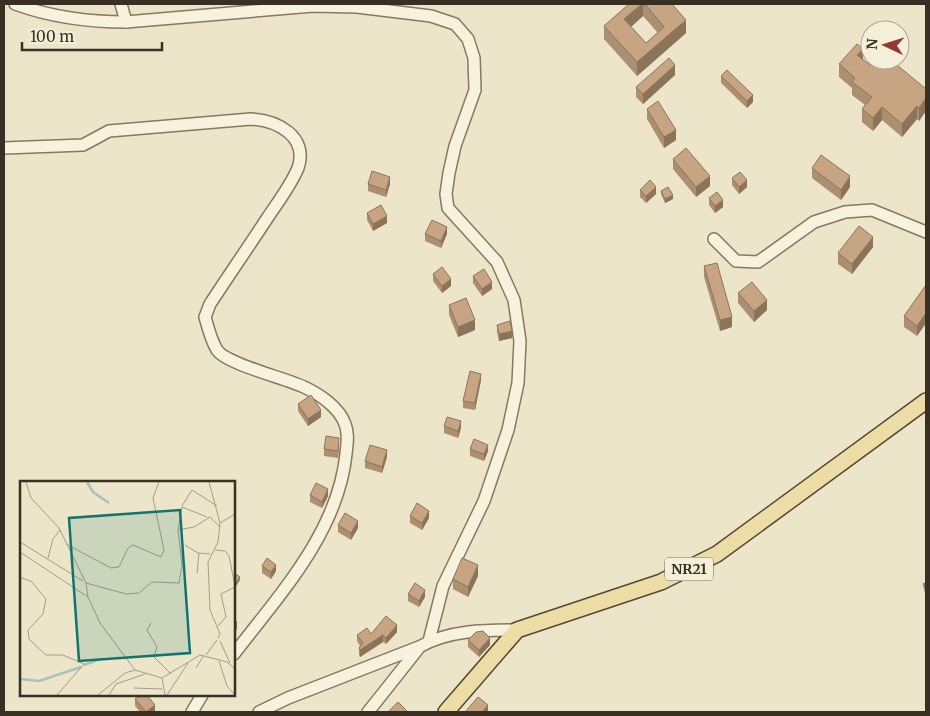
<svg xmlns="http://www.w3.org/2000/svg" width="930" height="716" viewBox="0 0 930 716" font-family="Merriweather,serif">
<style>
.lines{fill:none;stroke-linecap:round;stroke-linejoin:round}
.stream{stroke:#718f8a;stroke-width:2.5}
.minor-casing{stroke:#88785f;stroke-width:14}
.major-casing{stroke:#564633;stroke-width:18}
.minor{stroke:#f7f2dd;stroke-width:11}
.major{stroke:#ecdca5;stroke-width:15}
.wall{fill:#ac8e70;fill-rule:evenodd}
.shaded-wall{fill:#8c745b}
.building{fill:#c8a582;stroke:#8c745b}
.labels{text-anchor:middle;stroke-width:4;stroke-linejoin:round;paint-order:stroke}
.shield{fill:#f4efd9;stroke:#716959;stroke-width:1}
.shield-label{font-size:14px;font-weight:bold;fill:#392f22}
.inset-river{fill:none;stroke:#aac1bc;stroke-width:2.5}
.inset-road{fill:none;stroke:#a49c87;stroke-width:1}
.view{fill:#0f766e;fill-opacity:0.15;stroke:#0f766e;stroke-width:2.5}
.inset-edge{fill:none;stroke:#392f22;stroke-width:2.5}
</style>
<rect width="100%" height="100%" fill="#ece5ca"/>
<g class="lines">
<polyline class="stream" points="924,584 926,592"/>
<g class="minor-casing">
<g id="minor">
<path d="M15,4C51,17 87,22 126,22"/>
<polyline points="121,4 126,22 313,6 357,7 431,16 455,24 468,39 474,58 475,90 455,146 449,173 446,194 448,208 497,262 514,300 520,341 518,383 508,430 484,501 443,586 429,641"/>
<path d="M4,148L83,145L109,131L251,119C276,120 309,136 298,168C291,185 278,202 268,217C249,246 229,275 210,304L205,317C208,328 211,340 217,350C226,364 285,378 304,387C319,394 339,407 345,424C349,434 347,444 346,454C338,532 280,594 234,654"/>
<polyline points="714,239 736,261 758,262 814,222 845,212 872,210 926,232"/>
<polyline points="192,712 202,695"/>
<path d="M259,712L288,698L419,647C449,630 484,630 517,630"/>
<polyline points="368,712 418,649"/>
</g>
</g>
<g class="major-casing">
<polyline id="major" points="446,712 517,630 661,582 717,554 926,401"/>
</g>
<use href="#minor" class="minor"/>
<use href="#major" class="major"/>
</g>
<g class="wall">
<path d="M629,4H672L686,33L637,76L604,39V26ZM643,16L658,33L646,43L631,27Z"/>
<polygon points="863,60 870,65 926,89 926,111 919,121 917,119 902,137 882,120 873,131 862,122 862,109 865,105 852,95 852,88 839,77 839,64"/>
<polygon points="675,75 643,104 636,97 636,87"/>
<polygon points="721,76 753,102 747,108 721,83"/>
<polygon points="647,109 676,140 664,148 647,119"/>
<polygon points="673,159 710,186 696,197 673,169"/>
<polygon points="812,168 850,187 841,200 812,178"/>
<polygon points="732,178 747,187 739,194 732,185"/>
<polygon points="368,184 390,184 386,197 368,191"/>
<polygon points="640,190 656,194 646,203 640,197"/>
<polygon points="661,191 673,199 665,203 661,194"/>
<polygon points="709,198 723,207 715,213 709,205"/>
<polygon points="367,213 387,223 373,231 367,220"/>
<polygon points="425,234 447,234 441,248 425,241"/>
<polygon points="873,247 852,274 838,264 838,253"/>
<polygon points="704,266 732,327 720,331 704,277"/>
<polygon points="433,274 451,286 442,293 433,281"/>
<polygon points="473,276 492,289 482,296 473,283"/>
<polygon points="926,285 926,323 917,336 904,327 904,316"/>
<polygon points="738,293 767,310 754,322 738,303"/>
<polygon points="449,305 475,330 458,337 449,315"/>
<polygon points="497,325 512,338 499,341 497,332"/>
<polygon points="481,380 475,410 463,408 463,401"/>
<polygon points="298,404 321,417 308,426 298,411"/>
<polygon points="444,426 461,428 458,438 444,433"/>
<polygon points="339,444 338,458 324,456 324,449"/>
<polygon points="470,449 488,451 484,461 470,456"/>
<polygon points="387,457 382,473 365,468 365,461"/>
<polygon points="310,495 328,496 322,508 310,502"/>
<polygon points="410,516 429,518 422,530 410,523"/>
<polygon points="338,525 358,528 351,540 338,532"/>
<polygon points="262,566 276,571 271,579 262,573"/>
<polygon points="478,576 468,597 453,589 453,579"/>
<polygon points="408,594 425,597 419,607 408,601"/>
<polygon points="397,632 386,644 383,642 360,657 359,655 359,648 360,646 357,641 357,635"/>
<polygon points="468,640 490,645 479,657 468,647"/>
<polygon points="135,699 155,712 140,712 135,706"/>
</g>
<g class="shaded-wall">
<polygon points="642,4 643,4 643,16 624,33 624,19"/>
<polygon points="686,20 686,33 637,76 637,62"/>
<polygon points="863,49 863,62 857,55"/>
<polygon points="675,65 675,75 643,104 643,94"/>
<polygon points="753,95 753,102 747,108 747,101"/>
<polygon points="926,98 926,111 919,121 919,108"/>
<polygon points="917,106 917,119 902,137 902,124"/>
<polygon points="882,107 882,120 873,131 873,118"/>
<polygon points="676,130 676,140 664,148 664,137"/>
<polygon points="710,176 710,186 696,197 696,187"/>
<polygon points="850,176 850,187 841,200 841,190"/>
<polygon points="390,177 390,184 386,197 386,190"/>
<polygon points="747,180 747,187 739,194 739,187"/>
<polygon points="656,187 656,194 646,203 646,196"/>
<polygon points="673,195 673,199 665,203 665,199"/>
<polygon points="723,200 723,207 715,213 715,206"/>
<polygon points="387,216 387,223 373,231 373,224"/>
<polygon points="447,227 447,234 441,248 441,241"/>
<polygon points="873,237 873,247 852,274 852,264"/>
<polygon points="451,279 451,286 442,293 442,286"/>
<polygon points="492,282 492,289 482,296 482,289"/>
<polygon points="767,300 767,310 754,322 754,311"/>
<polygon points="926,313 926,323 917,336 917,326"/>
<polygon points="732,317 732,327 720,331 720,320"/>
<polygon points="475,320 475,330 458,337 458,327"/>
<polygon points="512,331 512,338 499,341 499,334"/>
<polygon points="481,374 481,380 475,410 475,403"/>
<polygon points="321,410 321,417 308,426 308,419"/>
<polygon points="461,421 461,428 458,438 458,431"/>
<polygon points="339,438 339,444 338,458 338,451"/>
<polygon points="488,445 488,451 484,461 484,454"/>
<polygon points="387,450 387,457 382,473 382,467"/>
<polygon points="328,489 328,496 322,508 322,502"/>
<polygon points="429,511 429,518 422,530 422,523"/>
<polygon points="358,521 358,528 351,540 351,533"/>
<polygon points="276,565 276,571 271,579 271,572"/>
<polygon points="478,565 478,576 468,597 468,587"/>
<polygon points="240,577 240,580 236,586 236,583"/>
<polygon points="425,590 425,597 419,607 419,601"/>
<polygon points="237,622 237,629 234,633 234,626"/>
<polygon points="397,625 397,632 386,644 386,638"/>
<polygon points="383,635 383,642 360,657 360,650"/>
<polygon points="490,638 490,645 479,657 479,650"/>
<polygon points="155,705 155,712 146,712"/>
<polygon points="488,705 488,712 482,712"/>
</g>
<g class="building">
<polygon points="629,4 642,4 624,19 646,43 664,27 645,4 672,4 686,20 637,62 604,26"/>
<polygon points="857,44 863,49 857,55 870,65 874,60 891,60 926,89 926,98 919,108 917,106 902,124 882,107 873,118 862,109 872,97 852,82 855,78 839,64"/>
<polygon points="669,58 675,65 643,94 636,87"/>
<polygon points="727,70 753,95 747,101 721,76"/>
<polygon points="658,101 676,130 664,137 647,109"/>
<polygon points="686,148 710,176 696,187 673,159"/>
<polygon points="821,155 850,176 841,190 812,168"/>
<polygon points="372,171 390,177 386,190 368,184"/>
<polygon points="740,172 747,180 739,187 732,178"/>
<polygon points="650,180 656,187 646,196 640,190"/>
<polygon points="668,187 673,195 665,199 661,191"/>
<polygon points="717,192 723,200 715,206 709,198"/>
<polygon points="381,205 387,216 373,224 367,213"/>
<polygon points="432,220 447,227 441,241 425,234"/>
<polygon points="859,226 873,237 852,264 838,253"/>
<polygon points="717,263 732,317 720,320 704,266"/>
<polygon points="442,267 451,279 442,286 433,274"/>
<polygon points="484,269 492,282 482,289 473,276"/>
<polygon points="752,282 767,300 754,311 738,293"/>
<polygon points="926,285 926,313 917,326 904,316"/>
<polygon points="466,298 475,320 458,327 449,305"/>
<polygon points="510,321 512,331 499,334 497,325"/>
<polygon points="470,371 481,374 475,403 463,401"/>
<polygon points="311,395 321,410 308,419 298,404"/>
<polygon points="447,417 461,421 458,431 444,426"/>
<polygon points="326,436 339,438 338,451 324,449"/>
<polygon points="474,439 488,445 484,454 470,449"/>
<polygon points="370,445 387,450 382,467 365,461"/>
<polygon points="316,483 328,489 322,502 310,495"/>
<polygon points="417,503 429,511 422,523 410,516"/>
<polygon points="345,513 358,521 351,533 338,525"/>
<polygon points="267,558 276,565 271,572 262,566"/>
<polygon points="462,558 478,565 468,587 453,579"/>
<polygon points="234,573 240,577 236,583 234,581"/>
<polygon points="415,583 425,590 419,601 408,594"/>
<polygon points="386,616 397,625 386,638 383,635 360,650 359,648 363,643 357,635 367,628 371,634"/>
<polygon points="234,620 237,622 234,626"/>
<polygon points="483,631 490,638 479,650 468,640 476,632"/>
<polygon points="141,695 147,695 155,705 146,712 135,699"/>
<polygon points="478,697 488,705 482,712 465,712"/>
<polygon points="398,702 408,712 388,712"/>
</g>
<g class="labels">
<rect class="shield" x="665" y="557.5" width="48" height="23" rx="4"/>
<g class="shield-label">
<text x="689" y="574">NR21</text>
</g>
</g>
<g transform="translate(20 481)">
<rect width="215" height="215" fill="#ece5ca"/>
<path class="inset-river" d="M67,1L73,11L89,22M64,184L80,178M0,198L19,200L61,186"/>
<path class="inset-road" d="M6,1L11,17L39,47L66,102L68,116M189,1L200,42L198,61L188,81L190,129L200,153L198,157M162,25L172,9L197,25M200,42L215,33M158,49L162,26L187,36M0,61L63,100M46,63L91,87L99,86L108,67L113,64L141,76L144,69L133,17L139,1M165,64L178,72L190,73M195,69L205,70L209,75L215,105M0,71L68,116L80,142L115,189M28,77L33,58L40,49M177,92L179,72M0,96L12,101L26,118L23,133L8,149L9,158L26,174H43L64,183L37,214M66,102L106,113L119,112L132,101L159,102L162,84L158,49L174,46L190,36L200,46M131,142L127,149L137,166L134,176L151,193M198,145L206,136L201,113L215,106M200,160L210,182M186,174L197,159M199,180L207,205L215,214M176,187L184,174M142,197L145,214M114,207L142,208M78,214L105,192L115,189L142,197L180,174L207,181L215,188M89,214L96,203L125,193M147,214L168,182"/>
<path class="view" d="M160,29L170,172L59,180L49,37Z"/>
<rect width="215" height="215" class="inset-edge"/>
</g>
<rect width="930" height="716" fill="none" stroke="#392f22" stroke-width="10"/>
<g transform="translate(885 45) rotate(274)"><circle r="24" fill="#f4efd9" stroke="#a9a290"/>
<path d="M0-4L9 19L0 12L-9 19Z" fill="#933a33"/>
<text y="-8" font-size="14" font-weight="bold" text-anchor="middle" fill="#392f22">N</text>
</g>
<path d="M22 42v8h140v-8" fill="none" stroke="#392f22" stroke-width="2.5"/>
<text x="30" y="42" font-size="15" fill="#392f22" stroke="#f4efd9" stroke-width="4" paint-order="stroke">100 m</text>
</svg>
